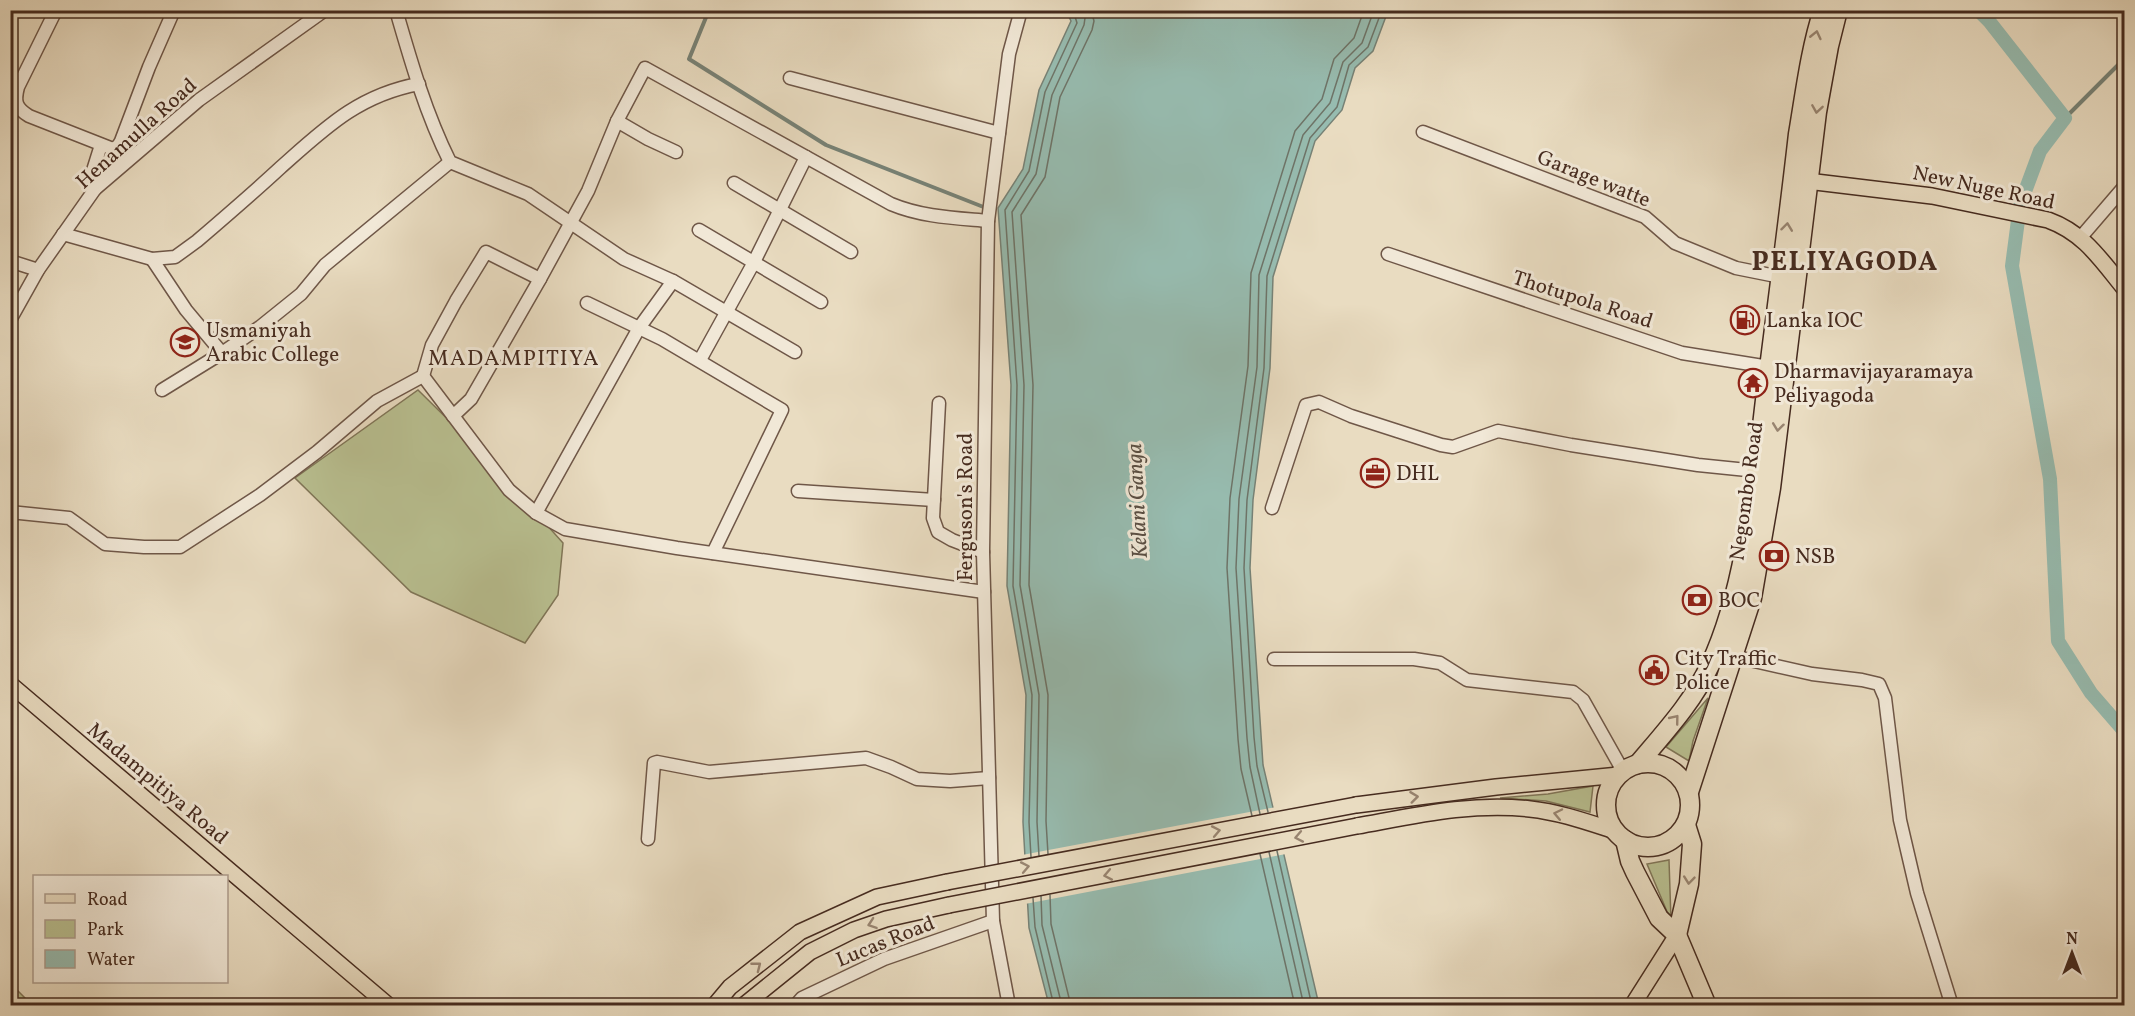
<svg xmlns="http://www.w3.org/2000/svg" width="2135" height="1016" viewBox="0 0 2135 1016" font-family="Vollkorn,serif">
<style>
.green{fill:#b9c091;stroke:#807658;stroke-width:1.5}
.water{fill:#97bcb0;stroke:#778276;stroke-width:1.5}
.pier{fill:#e9dcc1}
.lines{fill:none;stroke-linecap:round;stroke-linejoin:round}
.shore{stroke:#6e7468;stroke-width:1.5}
.stream{stroke:#778276;stroke-width:4}
.canal{stroke:#97bcb0;stroke-width:14}
.minor-casing{stroke:#6f5748;stroke-width:15}
.major-casing{stroke:#462b1f;stroke-width:18}
.highway-casing{stroke:#462b1f;stroke-width:21}
.minor{stroke:#f1e8d7;stroke-width:12}
.major{stroke:#e9dcc1;stroke-width:15}
.highway{stroke:#e9dcc1;stroke-width:18}
.major-bridge-casing{stroke:#462b1f;stroke-width:18;stroke-linecap:butt}
.major-bridge{stroke:#e9dcc1;stroke-width:15}
.oneway{stroke:#988470}
.labels{text-anchor:middle;stroke-width:6;stroke-linejoin:round;paint-order:stroke}
.street-label{font-size:21px;fill:#462b1f;stroke:#f1e8d7}
.poi-label{font-size:21px;fill:#462b1f;stroke:#f1e8d7;text-anchor:start}
.neighbourhood-label{font-size:22px;letter-spacing:1.5px;fill:#462b1f;stroke:#f1e8d7}
.water-label{font-size:22px;font-style:italic;fill:#5a4f43;stroke:#f1e8d7}
.district-label{font-size:27px;font-weight:bold;letter-spacing:1.5px;fill:#462b1f;stroke:#f1e8d7}
</style>
<rect width="100%" height="100%" fill="#e9dcc1"/>
<filter id="stains"><feTurbulence type="fractalNoise" baseFrequency=".00333" numOctaves="4"/><feColorMatrix values="0 0 0 0 .2 0 0 0 0 .09 0 0 0 0 .02 0 0 0 .5 -.17"/></filter>
<radialGradient id="worn" r=".72"><stop offset=".6" stop-color="#630" stop-opacity="0"/><stop offset="1" stop-color="#630" stop-opacity=".3"/></radialGradient>
<g class="green">
<polygon points="418,390 485,456 563,543 558,595 525,643 411,592 295,478"/>
<polygon points="1708,698 1693,741 1689,761 1666,747"/>
<polygon points="1593,786 1590,812 1546,801 1500,798 1548,794"/>
<polygon points="1669,860 1671,921 1647,864"/>
<polygon points="11,984 32,1005 11,1005"/>
</g>
<polygon class="water" points="1066,11 1388,11 1373,51 1355,68 1342,110 1315,141 1273,277 1270,368 1253,500 1250,568 1263,765 1319,1005 1049,1005 1029,928 1023,822 1026,695 1007,586 1011,385 998,208 1023,169 1039,90 1071,21"/>
<polygon class="pier" points="1276,807 1286,854 1025,904 1022,855"/>
<g class="lines">
<g class="shore">
<polyline points="1268,812 1257,766 1254,737 1244,568 1247,500 1264,368 1267,276 1310,138 1337,107 1349,65 1368,47 1382,10"/>
<polyline points="1260,814 1250,767 1247,738 1236,568 1239,499 1257,367 1259,275 1303,135 1330,103 1343,62 1362,43 1374,10"/>
<polyline points="1252,816 1241,769 1238,739 1227,568 1230,498 1248,366 1251,273 1295,131 1322,99 1334,59 1354,38 1364,10"/>
<polyline points="1277,851 1312,1006"/>
<polyline points="1269,852 1304,1006"/>
<polyline points="1048,854 1046,821 1048,695 1029,585 1033,385 1021,215 1045,177 1060,97 1092,30 1094,21 1091,10"/>
<polyline points="1260,854 1295,1006"/>
<polyline points="1039,856 1037,822 1039,695 1020,585 1024,385 1012,212 1036,174 1052,95 1084,25 1085,18 1081,10"/>
<polyline points="1031,857 1029,822 1032,695 1013,586 1017,385 1005,210 1029,171 1045,92 1077,23 1073,10"/>
<polyline points="1050,895 1051,924 1071,1006"/>
<polyline points="1041,896 1042,925 1062,1006"/>
<polyline points="1033,898 1035,927 1054,1006"/>
</g>
<g class="stream">
<polyline points="709,10 689,59 826,145 986,208"/>
<polyline points="2065,118 2124,59"/>
</g>
<polyline class="canal" points="1978,10 1989,21 2065,118 2040,151 2020,205 2012,266 2050,479 2058,641 2091,693 2124,731"/>
<g class="minor-casing">
<g id="minor">
<path d="M56,10L18,87C14,102 16,108 29,116L113,149L118,146L121,141L149,67L174,10"/>
<path d="M396,10C411,62 426,114 450,162L528,194L624,259L673,281L795,352"/>
<polyline points="790,78 999,133"/>
<polyline points="617,121 648,139 676,152"/>
<polyline points="1423,132 1645,217 1675,243 1736,268 1781,277"/>
<polyline points="734,183 851,252"/>
<polyline points="95,189 90,180 101,145"/>
<polyline points="699,230 821,302"/>
<path d="M63,234L152,259L175,257L197,241C225,217 253,193 280,168C324,129 358,95 419,84"/>
<polyline points="2081,237 2124,187"/>
<polyline points="1388,254 1682,353 1769,367"/>
<polyline points="152,259 186,310 222,353 260,327 301,294 325,265 450,162"/>
<polyline points="10,261 38,270"/>
<polyline points="587,303 662,339 782,410 713,553"/>
<polyline points="10,320 38,270 95,189 199,100 325,10"/>
<polyline points="700,360 753,264 806,157"/>
<polyline points="423,376 432,345 456,301 486,252 540,279"/>
<polyline points="162,390 222,353"/>
<polyline points="939,403 933,518 938,532 952,540 983,552"/>
<path d="M453,416L471,399L540,279L588,191L617,121L645,68L891,204C922,217 955,218 988,221"/>
<polyline points="798,491 934,500"/>
<polyline points="1272,508 1306,405 1319,402 1351,416 1441,445 1453,447 1498,431 1571,445 1698,465 1757,471"/>
<polyline points="10,512 69,518 105,544 144,547 180,547 260,495 317,452 377,401 423,376 509,490 536,513 565,529 677,548 984,592"/>
<polyline points="536,513 639,328 673,281"/>
<polyline points="1732,656 1812,674 1862,680 1879,684 1885,698 1900,820 1917,893 1952,1006"/>
<polyline points="1274,659 1414,659 1440,663 1467,680 1573,692 1583,700 1623,771"/>
<polyline points="648,839 654,763 657,762 709,772 866,758 891,767 917,779 950,781 989,778"/>
<polyline points="795,1006 802,998 884,959 993,921"/>
<polyline points="1009,1006 993,921 983,552 988,221 1009,54 1021,10"/>
</g>
</g>
<g class="major-casing">
<g id="major">
<path d="M1799,180L1932,196L2048,220C2084,233 2101,260 2124,288"/>
<polyline points="10,684 389,1006"/>
<polyline points="1356,805 1496,787 1619,775"/>
<path d="M1357,826C1413,816 1472,802 1530,809C1559,812 1587,822 1615,831"/>
<polyline points="714,1006 730,987 800,932 877,897 947,882"/>
<polyline points="743,1006 810,952 854,930 886,919 949,905"/>
<polyline points="1632,1006 1677,935"/>
</g>
</g>
<g class="highway-casing">
<g id="highway">
<circle cx="1648" cy="805" r="42"/>
<path d="M1638,764C1664,733 1693,702 1710,665C1746,589 1755,484 1765,400C1776,311 1788,223 1798,134C1805,93 1810,50 1823,10"/>
<polyline points="1689,792 1752,598 1771,488 1817,112 1829,46 1838,10"/>
<polyline points="1625,840 1630,861 1635,872 1659,918 1677,935 1707,1006"/>
<polyline points="1677,935 1689,884 1692,844 1686,825"/>
</g>
</g>
<use href="#minor" class="minor"/>
<use href="#major" class="major"/>
<use href="#highway" class="highway"/>
<g class="major-bridge-casing">
<g id="major-bridge">
<polyline points="947,882 1356,805"/>
<polyline points="949,905 1357,826"/>
</g>
</g>
<use href="#major-bridge" class="major-bridge"/>
</g>
<defs><path id="oneway-chevron" d="M-2-3.5L2.5 0L-2 3.5" fill="none" stroke-width="1.6" stroke-linecap="round" stroke-linejoin="round" transform="scale(1.5)"/></defs>
<g class="oneway">
<use href="#oneway-chevron" transform="translate(1816 35) rotate(-77)"/>
<use href="#oneway-chevron" transform="translate(1817 109) rotate(99)"/>
<use href="#oneway-chevron" transform="translate(1787 227) rotate(-83)"/>
<use href="#oneway-chevron" transform="translate(1778 427) rotate(97)"/>
<use href="#oneway-chevron" transform="translate(1675 719) rotate(-51)"/>
<use href="#oneway-chevron" transform="translate(1414 797) rotate(-7)"/>
<use href="#oneway-chevron" transform="translate(1558 814) rotate(-168)"/>
<use href="#oneway-chevron" transform="translate(1216 831) rotate(-11)"/>
<use href="#oneway-chevron" transform="translate(1299 837) rotate(169)"/>
<use href="#oneway-chevron" transform="translate(1025 867) rotate(-11)"/>
<use href="#oneway-chevron" transform="translate(1108 875) rotate(169)"/>
<use href="#oneway-chevron" transform="translate(1689 880) rotate(96)"/>
<use href="#oneway-chevron" transform="translate(872 924) rotate(161)"/>
<use href="#oneway-chevron" transform="translate(757 966) rotate(-38)"/>
</g>
<defs>
<g id="fuel-ring" transform="scale(1.5)"><circle r="9.5" fill="#f1e8d7" stroke="#8f2418" stroke-width="1.5"/><path d="M-5.5-6h7V0h2V4h1.3V-2.5L3-4.5l.8-.8L6-3V5H2.5V1h-1V6h-7ZM-4.2-4.7v3.2H.2V-4.7Z" fill="#8f2418"/></g>
<g id="school-ring" transform="scale(1.5)"><circle r="9.5" fill="#f1e8d7" stroke="#8f2418" stroke-width="1.5"/><path d="M0-5L7-2L0 1L-7-2ZM-4 1L0 2.5L4 1V4Q0 6-4 4Z" fill="#8f2418"/></g>
<g id="temple-ring" transform="scale(1.5)"><circle r="9.5" fill="#f1e8d7" stroke="#8f2418" stroke-width="1.5"/><path d="M0-6L5-2H3V0L6.5 2.5H4V6H1.5V3h-3V6H-4V2.5H-6.5L-3 0V-2H-5Z" fill="#8f2418"/></g>
<g id="office-ring" transform="scale(1.5)"><circle r="9.5" fill="#f1e8d7" stroke="#8f2418" stroke-width="1.5"/><path d="M-6-3h4V-5.5h4V-3h4V5H-6ZM-1-4.5V-3h2v-1.5ZM-6 0V1H6V0Z" fill="#8f2418"/></g>
<g id="bank-ring" transform="scale(1.5)"><circle r="9.5" fill="#f1e8d7" stroke="#8f2418" stroke-width="1.5"/><path d="M-6-4H6V4H-6ZM0-2.3a2.3 2.3 0 1 0 0 4.6a2.3 2.3 0 1 0 0-4.6Z" fill="#8f2418"/></g>
<g id="civic-ring" transform="scale(1.5)"><circle r="9.5" fill="#f1e8d7" stroke="#8f2418" stroke-width="1.5"/><path d="M-.6-6.5H3V-4.5H.6V-3L4-1V1h2V6H-6V1h2V-1L-.6-3ZM-1.2 2.5V6h2.4V2.5Z" fill="#8f2418"/></g>
</defs>
<g fill-rule="evenodd">
<use href="#fuel-ring" x="1745" y="320"/>
<use href="#school-ring" x="185" y="342"/>
<use href="#temple-ring" x="1753" y="383"/>
<use href="#office-ring" x="1375" y="473"/>
<use href="#bank-ring" x="1774" y="556"/>
<use href="#bank-ring" x="1697" y="600"/>
<use href="#civic-ring" x="1654" y="670"/>
</g>
<g class="labels">
<g class="street-label">
<text transform="translate(136 133) rotate(-42)" y="7">Henamulla Road</text>
<text transform="translate(1594 178) rotate(22)" y="7">Garage watte</text>
<text transform="translate(1984 187) rotate(12)" y="7">New Nuge Road</text>
<text transform="translate(1583 299) rotate(18)" y="7">Thotupola Road</text>
<text transform="translate(1746 491) rotate(-82)" y="7">Negombo Road</text>
<text transform="translate(965 507) rotate(-90)" y="7">Ferguson's Road</text>
<text transform="translate(158 783) rotate(40)" y="7">Madampitiya Road</text>
<text transform="translate(885 941) rotate(-22)" y="7">Lucas Road</text>
</g>
<g class="poi-label">
<text x="1766" y="327">Lanka IOC</text>
<text x="206" y="337">Usmaniyah<tspan x="206" dy="24">Arabic College</tspan></text>
<text x="1774" y="378">Dharmavijayaramaya<tspan x="1774" dy="24">Peliyagoda</tspan></text>
<text x="1396" y="480">DHL</text>
<text x="1795" y="563">NSB</text>
<text x="1718" y="607">BOC</text>
<text x="1675" y="665">City Traffic<tspan x="1675" dy="24">Police</tspan></text>
</g>
<g class="neighbourhood-label">
<text x="514" y="365">MADAMPITIYA</text>
</g>
<g class="water-label">
<text transform="translate(1136 501) rotate(-93)" y="8">Kelani Ganga</text>
</g>
<g class="district-label">
<text x="1845" y="270">PELIYAGODA</text>
</g>
</g>
<rect width="2135" height="1016" fill="none" stroke="#e9dcc1" stroke-width="36"/>
<rect x="12" y="12" width="2111" height="992" fill="none" stroke="#462b1f" stroke-width="3"/>
<rect x="18" y="18" width="2099" height="980" fill="none" stroke="#462b1f" stroke-width="1.5"/>
<rect x="33" y="875" width="195" height="108" fill="#f1e8d7" stroke="#ad9c8d" stroke-width="1.5"/>
<rect x="45" y="894" width="30" height="9" fill="#e9dcc1" stroke="#ad9c8d" stroke-width="1.5"/>
<text x="87" y="905" font-size="18" fill="#462b1f">Road</text>
<rect x="45" y="920" width="30" height="18" fill="#b9c091" stroke="#ad9c8d" stroke-width="1.5"/>
<text x="87" y="935" font-size="18" fill="#462b1f">Park</text>
<rect x="45" y="950" width="30" height="18" fill="#97bcb0" stroke="#ad9c8d" stroke-width="1.5"/>
<text x="87" y="965" font-size="18" fill="#462b1f">Water</text>
<g transform="translate(2072 953)" stroke="#f1e8d7" stroke-width="4.5" paint-order="stroke">
<path d="M0-4.5L10 22L0 15L-10 22Z" fill="#462b1f"/>
<text y="-9" font-size="16" font-weight="bold" text-anchor="middle" fill="#462b1f">N</text>
</g>
<rect width="100%" height="100%" filter="url(#stains)"/>
<rect width="100%" height="100%" fill="url(#worn)"/>
</svg>
